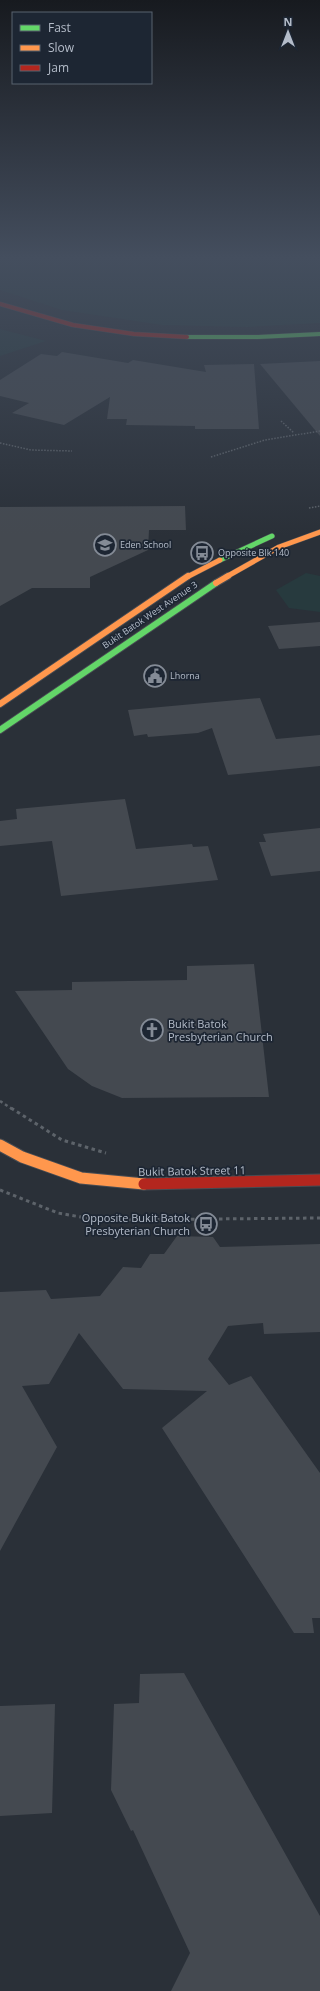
<svg xmlns="http://www.w3.org/2000/svg" width="320" height="1991" viewBox="0 0 320 1991" font-family="'Open Sans',sans-serif">
<style>
.green{fill:#273a3e}
.building{fill:#444950}
.lines{fill:none;stroke-linecap:round;stroke-linejoin:round}
.fast-far2-casing{stroke:#484c53;stroke-width:5}
.fast-far1-casing{stroke:#484c53;stroke-width:6}
.fast-casing{stroke:#484c53;stroke-width:8}
.slow-far2-casing{stroke:#484c53;stroke-width:6}
.slow-far1-casing{stroke:#484c53;stroke-width:8}
.slow-casing{stroke:#484c53;stroke-width:13}
.jam-far1-casing{stroke:#484c53;stroke-width:5}
.jam-casing{stroke:#484c53;stroke-width:13}
.path-far2{stroke:#5d636a;stroke-width:1.5;stroke-dasharray:1.5 1.5;stroke-linecap:butt}
.path-far1{stroke:#5d636a;stroke-width:2.5;stroke-dasharray:3 3;stroke-linecap:butt}
.path{stroke:#5d636a;stroke-width:3;stroke-dasharray:3.5 3.5;stroke-linecap:butt}
.fast-far2{stroke:#63d668;stroke-width:4}
.fast-far1{stroke:#63d668;stroke-width:5}
.fast{stroke:#63d668;stroke-width:6}
.slow-far2{stroke:#ff974d;stroke-width:5}
.slow-far1{stroke:#ff974d;stroke-width:6}
.slow{stroke:#ff974d;stroke-width:11}
.jam-far1{stroke:#b3261e;stroke-width:4}
.jam{stroke:#b3261e;stroke-width:11}
.labels{text-anchor:middle;stroke-width:3.5;stroke-linejoin:round;paint-order:stroke}
.far-poi-label{font-size:9px;fill:#b4bcc9;stroke:#1d2633;text-anchor:start}
.far-street-label{font-size:9px;fill:#b4bcc9;stroke:#1d2633}
.poi-label{font-size:11px;fill:#b4bcc9;stroke:#1d2633;text-anchor:start}
.street-label{font-size:11px;fill:#b4bcc9;stroke:#1d2633}
</style>
<rect width="100%" height="100%" fill="#2a3038"/>
<g class="green">
<polygon points="0,257 320,257 320,323 247,327 162,325 62,310 0,290"/>
<polygon points="0,329 46,341 0,356"/>
<polygon points="306,573 320,576 320,612 289,608 276,590"/>
</g>
<g class="building">
<polygon points="62,352 128,363 133,360 206,372 204,365 254,364 259,429 195,429 195,426 126,425 127,419 107,419 110,397 64,425 12,413 29,403 0,396 0,380 41,354 57,356"/>
<polygon points="320,361 320,436 260,364"/>
<polygon points="185,506 186,530 149,530 148,550 90,577 90,588 32,588 0,606 0,507"/>
<polygon points="320,622 320,646 279,649 268,626"/>
<polygon points="260,698 276,739 320,735 320,766 228,775 212,728 198,733 148,737 147,734 134,736 128,710"/>
<polygon points="125,799 136,849 192,844 193,847 208,846 218,880 61,896 52,841 0,846 0,821 17,819 16,809"/>
<polygon points="320,828 320,871 271,876 259,842 266,842 263,834"/>
<polygon points="254,964 269,1097 122,1098 92,1086 68,1069 15,991 72,990 72,982 187,980 187,966"/>
<polygon points="177,1236 213,1237 220,1247 320,1244 320,1332 264,1334 263,1323 228,1326 208,1359 229,1385 251,1376 320,1473 320,1618 312,1618 314,1633 294,1633 162,1428 207,1391 123,1389 79,1333 49,1384 22,1386 57,1447 0,1551 0,1292 46,1290 51,1299 100,1296 123,1267 141,1268 150,1254 164,1254"/>
<polygon points="184,1673 320,1916 320,1991 171,1991 190,1953 133,1830 131,1831 111,1790 114,1704 139,1703 140,1674"/>
<polygon points="55,1704 52,1813 0,1816 0,1706"/>
</g>
<g class="lines">
<g class="fast-far2-casing">
<polyline id="fast-far2" points="187,337 258,337 320,334"/>
</g>
<g class="fast-far1-casing">
<polyline id="fast-far1" points="220,560 272,536"/>
</g>
<g class="fast-casing">
<polyline id="fast" points="0,730 216,583"/>
</g>
<g class="slow-far2-casing">
<g id="slow-far2">
<polyline points="187,577 220,560"/>
<polyline points="226,577 279,547 320,532"/>
</g>
</g>
<g class="slow-far1-casing">
<g id="slow-far1">
<polyline points="216,583 228,576"/>
<polyline points="0,704 188,576"/>
</g>
</g>
<g class="slow-casing">
<polyline id="slow" points="0,1145 22,1157 81,1178 144,1184"/>
</g>
<g class="jam-far1-casing">
<polyline id="jam-far1" points="0,304 73,325 134,334 187,337"/>
</g>
<g class="jam-casing">
<polyline id="jam" points="144,1184 320,1180"/>
</g>
<g class="path-far2">
<polyline points="281,421 294,433"/>
<polyline points="0,443 31,450 72,451"/>
<polyline points="211,457 265,440 320,431"/>
<polyline points="309,508 320,506"/>
</g>
<polyline class="path-far1" points="0,1101 12,1109"/>
<g class="path">
<polyline points="11,1108 62,1140 106,1153"/>
<polyline points="0,1190 58,1213 98,1220 320,1218"/>
</g>
<use href="#fast-far2" class="fast-far2"/>
<use href="#fast-far1" class="fast-far1"/>
<use href="#fast" class="fast"/>
<use href="#slow-far2" class="slow-far2"/>
<use href="#slow-far1" class="slow-far1"/>
<use href="#slow" class="slow"/>
<use href="#jam-far1" class="jam-far1"/>
<use href="#jam" class="jam"/>
</g>
<linearGradient id="sky" x2="0" y2="1"><stop stop-color="#171a1f"/><stop offset="0.48" stop-color="#444e5e"/><stop offset="1" stop-color="#444e5e" stop-opacity="0"/></linearGradient>
<rect width="320" height="536" fill="url(#sky)"/>
<defs>
<g id="school-ring" transform="scale(1.15)"><circle r="9.5" fill="#1d2633" stroke="#848b96" stroke-width="1.5"/><path d="M0-5L7-2L0 1L-7-2ZM-4 1L0 2.5L4 1V4Q0 6-4 4Z" fill="#848b96"/></g>
<g id="bus-ring" transform="scale(1.15)"><circle r="9.5" fill="#1d2633" stroke="#848b96" stroke-width="1.5"/><path d="M-5-6H5V4H4V6H2V4H-2V6H-4V4H-5ZM-3.5-4V0h7V-4ZM-3.5 1.2v1.5H-2V1.2ZM2 1.2v1.5H3.5V1.2Z" fill="#848b96"/></g>
<g id="civic-ring" transform="scale(1.15)"><circle r="9.5" fill="#1d2633" stroke="#848b96" stroke-width="1.5"/><path d="M-.6-6.5H3V-4.5H.6V-3L4-1V1h2V6H-6V1h2V-1L-.6-3ZM-1.2 2.5V6h2.4V2.5Z" fill="#848b96"/></g>
<g id="church-ring" transform="scale(1.15)"><circle r="9.5" fill="#1d2633" stroke="#848b96" stroke-width="1.5"/><path d="M-1.2-6h2.4v3.5h3.3v2.4h-3.3V6h-2.4V-.1h-3.3v-2.4h3.3Z" fill="#848b96"/></g>
</defs>
<g fill-rule="evenodd">
<use href="#school-ring" x="105" y="545"/>
<use href="#bus-ring" x="202" y="553"/>
<use href="#civic-ring" x="155" y="676"/>
<use href="#church-ring" x="152" y="1030"/>
<use href="#bus-ring" x="206" y="1224"/>
</g>
<g class="labels">
<g class="far-poi-label">
<text x="120" y="548">Eden School</text>
<text x="218" y="556">Opposite Blk 140</text>
<text x="170" y="679">Lhorna</text>
</g>
<g class="far-street-label">
<text transform="translate(150 615) rotate(-34)" y="3">Bukit Batok West Avenue 3</text>
</g>
<g class="poi-label">
<text x="168" y="1028">Bukit Batok<tspan x="168" dy="13">Presbyterian Church</tspan></text>
<text x="190" y="1222" text-anchor="end">Opposite Bukit Batok<tspan x="190" dy="13">Presbyterian Church</tspan></text>
</g>
<g class="street-label">
<text transform="translate(192 1171) rotate(-1)" y="4">Bukit Batok Street 11</text>
</g>
</g>
<rect x="12" y="12" width="140" height="72" fill="#1d2633" stroke="#59626f"/>
<rect x="20" y="25" width="20" height="6" fill="#63d668" stroke="#59626f"/>
<text x="48" y="32" font-size="12" fill="#b4bcc9">Fast</text>
<rect x="20" y="45" width="20" height="6" fill="#ff974d" stroke="#59626f"/>
<text x="48" y="52" font-size="12" fill="#b4bcc9">Slow</text>
<rect x="20" y="65" width="20" height="6" fill="#b3261e" stroke="#59626f"/>
<text x="48" y="72" font-size="12" fill="#b4bcc9">Jam</text>
<g transform="translate(288 32)" stroke="#1d2633" stroke-width="3" paint-order="stroke">
<path d="M0-3L7 15L0 10L-7 15Z" fill="#b4bcc9"/>
<text y="-6" font-size="11" font-weight="bold" text-anchor="middle" fill="#b4bcc9">N</text>
</g>
</svg>
